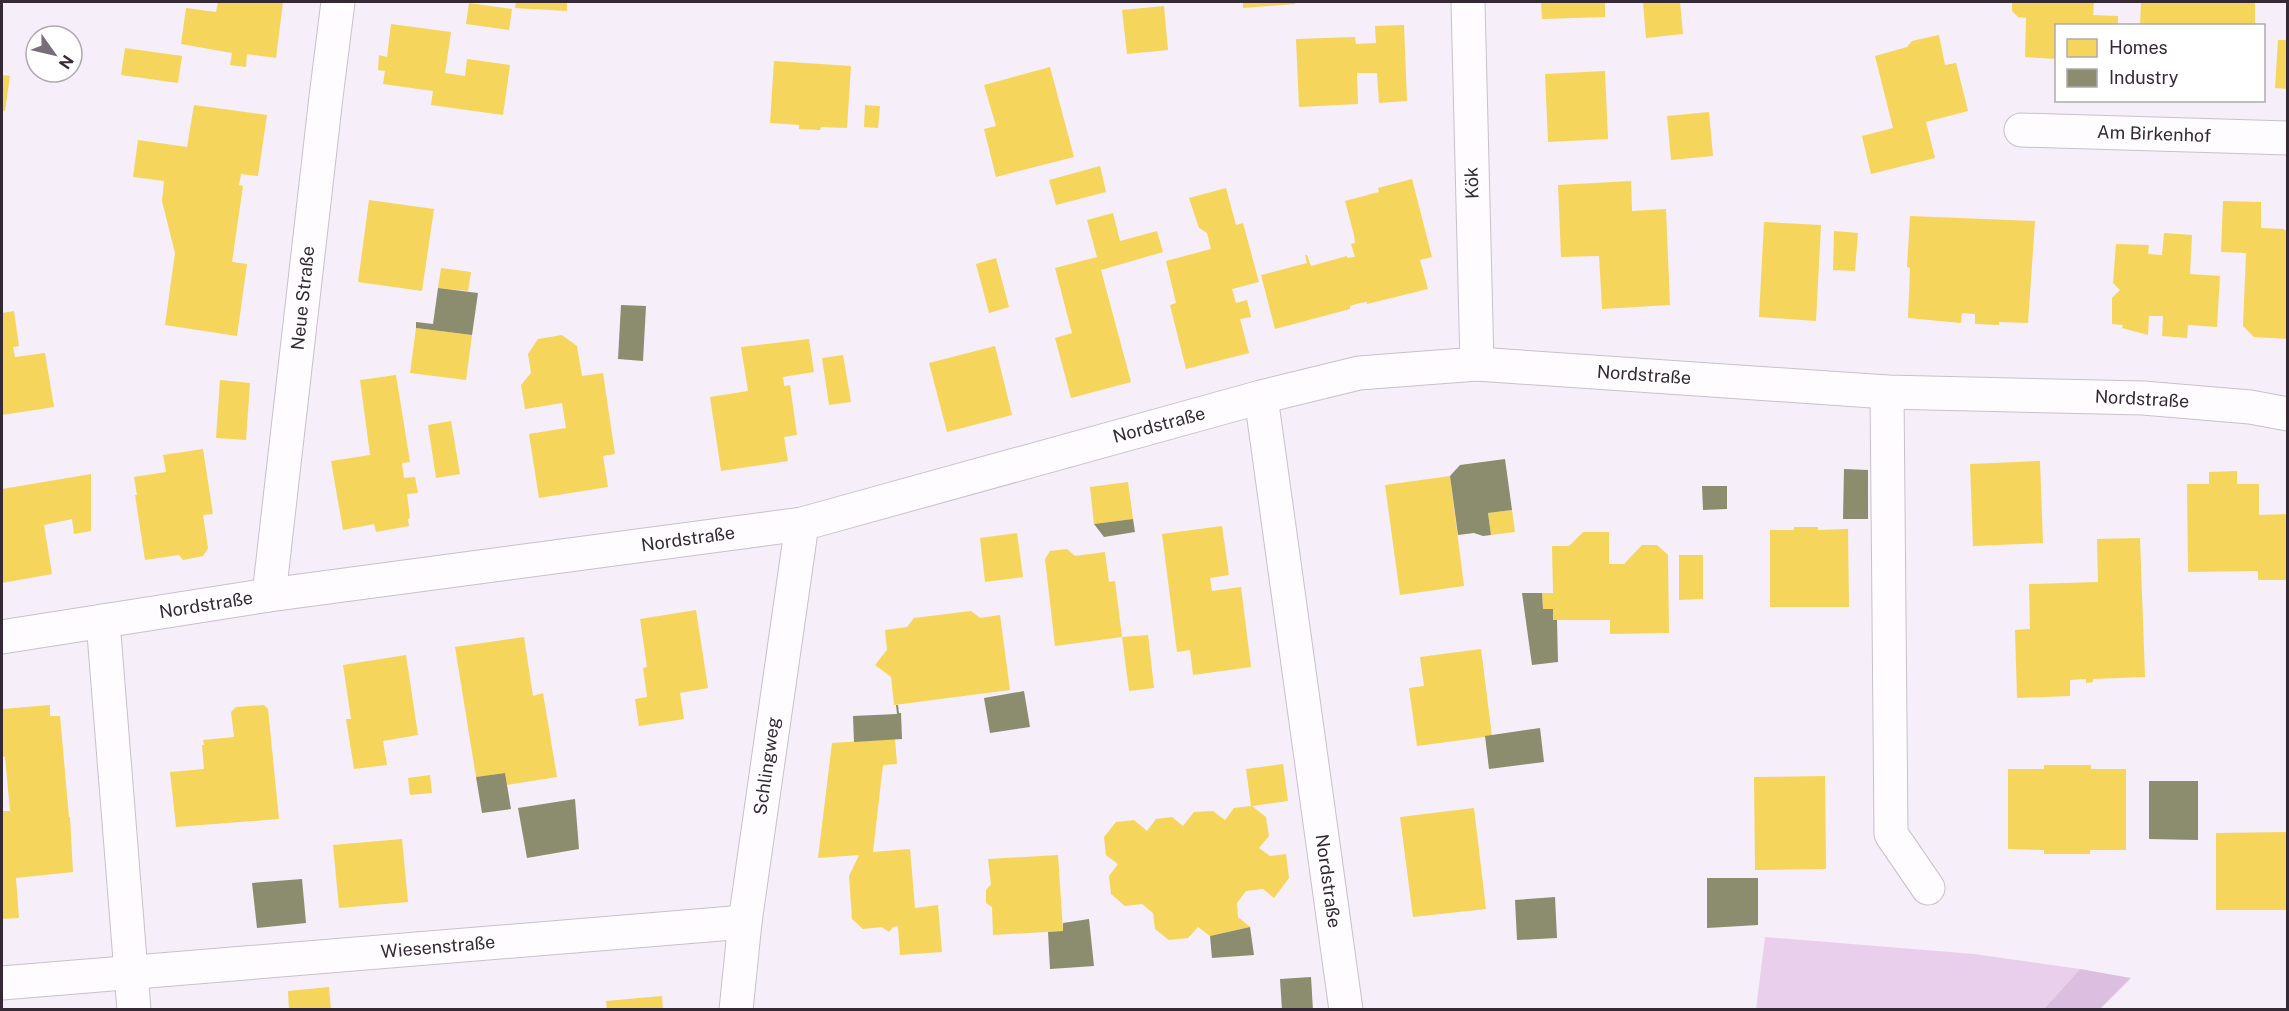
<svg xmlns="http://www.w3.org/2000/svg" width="2289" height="1011" viewBox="0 0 2289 1011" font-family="'Public Sans',sans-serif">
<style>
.green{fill:#e9cfec}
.forest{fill:#dcbee0}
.homes{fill:#f6d55c}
.industry{fill:#8c8c6e}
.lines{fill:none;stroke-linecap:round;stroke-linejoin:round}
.street-casing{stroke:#c8c0ca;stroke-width:35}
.street{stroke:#fefcfe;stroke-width:33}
.labels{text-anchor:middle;stroke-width:6;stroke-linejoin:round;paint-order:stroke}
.street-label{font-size:18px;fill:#342935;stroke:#fff}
</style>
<rect width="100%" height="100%" fill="#f6eef8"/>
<polygon class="green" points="1765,937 1974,954 2080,969 2044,1009 1756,1010"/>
<polygon class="forest" points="2080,969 2131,978 2100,1009 2044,1009"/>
<g class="homes">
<polygon points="218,2 283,2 276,58 247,54 246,67 230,65 232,53 181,44 186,8 216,12"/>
<polygon points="516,2 567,2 567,11 515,8"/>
<polygon points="1243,2 1295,2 1295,4 1243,8"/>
<polygon points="1541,2 1605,2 1605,17 1542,19"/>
<polygon points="1643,2 1680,2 1683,34 1646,38"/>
<polygon points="2012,2 2094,2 2093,15 2118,16 2118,26 2056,26 2056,59 2025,57 2026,18 2018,17 2012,11"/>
<polygon points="2141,2 2255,2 2255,26 2140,26"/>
<polygon points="469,3 512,9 509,30 466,24"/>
<polygon points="1164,6 1168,50 1127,54 1122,10"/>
<polygon points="391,24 451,32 445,73 465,76 467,59 510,65 503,115 431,105 433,91 383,84 385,71 378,70 379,55 387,57"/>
<polygon points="1404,25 1407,101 1379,103 1377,73 1357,73 1358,104 1299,107 1296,39 1355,37 1356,44 1376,43 1375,26"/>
<polygon points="1939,35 1945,65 1956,63 1968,111 1926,122 1935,158 1871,174 1862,136 1893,128 1875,56 1907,47 1912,41"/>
<polygon points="2278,40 2288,40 2288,89 2275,88"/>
<polygon points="125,48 182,56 178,83 121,75"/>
<polygon points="774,61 851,66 847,128 821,127 820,130 799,129 799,125 770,123"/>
<polygon points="1050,67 1074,157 996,177 984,129 996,126 984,85"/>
<polygon points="1605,71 1608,139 1548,142 1545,74"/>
<polygon points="2,75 10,76 5,111 2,110"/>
<polygon points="194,105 267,115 258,176 241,174 239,185 243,186 232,262 247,264 237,336 165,325 175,253 162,201 164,181 133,177 138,140 187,147"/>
<polygon points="865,105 880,106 878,128 864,127"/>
<polygon points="1709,112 1713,156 1671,160 1667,116"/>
<polygon points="1100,166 1106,192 1056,205 1049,180"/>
<polygon points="1412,179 1432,257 1420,260 1428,289 1367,304 1367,302 1360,303 1350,306 1350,309 1275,329 1261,275 1307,263 1305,255 1307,255 1311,266 1347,256 1347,258 1355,257 1351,244 1355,243 1354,235 1345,201 1379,192 1378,188"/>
<polygon points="1631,181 1632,211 1666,209 1670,305 1602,309 1599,256 1561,257 1558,185"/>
<polygon points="1226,188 1236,225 1243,223 1259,282 1232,289 1236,303 1247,300 1251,317 1240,319 1249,353 1186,369 1170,305 1176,303 1166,261 1211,249 1207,233 1199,228 1189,198"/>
<polygon points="369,200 434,209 422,291 358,282"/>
<polygon points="2223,201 2261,202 2261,228 2284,229 2288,233 2288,339 2254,337 2243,326 2246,253 2221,252"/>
<polygon points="1113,213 1120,241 1157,231 1163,252 1101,270 1131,382 1071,398 1055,338 1072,333 1055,268 1097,257 1087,220"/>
<polygon points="1910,216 2035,221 2028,323 1999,322 1999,325 1975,324 1975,314 1962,313 1961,323 1908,318 1910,268 1907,267"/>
<polygon points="1764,222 1821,225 1816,321 1759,317"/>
<polygon points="1834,231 1858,233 1855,271 1833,270"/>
<polygon points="2164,233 2192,235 2190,274 2220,276 2217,327 2188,325 2187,338 2162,336 2163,316 2149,316 2148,335 2122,328 2123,325 2112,324 2112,298 2120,290 2113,283 2116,244 2149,245 2148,254 2162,255"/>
<polygon points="996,258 1009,307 989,313 976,264"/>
<polygon points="441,268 471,272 468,291 438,288"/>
<polygon points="14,311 19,346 13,347 15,357 45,353 54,407 2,415 2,313"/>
<polygon points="416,328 472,335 466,380 410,373"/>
<polygon points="562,335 577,346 582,376 603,373 615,454 603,456 608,487 539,498 529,434 566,428 562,403 525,409 521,385 531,373 528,354 538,339"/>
<polygon points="809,339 814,372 783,377 784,386 790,385 797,435 784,437 788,461 721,471 710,397 748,391 741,347"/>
<polygon points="995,346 1012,415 947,432 929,363"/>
<polygon points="843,355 851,402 829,405 822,358"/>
<polygon points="396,375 410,462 402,463 404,478 415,477 418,493 407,494 410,518 408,519 409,526 376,532 374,524 343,530 331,461 370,455 360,380"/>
<polygon points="220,380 250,383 246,440 216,438"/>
<polygon points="451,421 460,474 436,478 428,425"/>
<polygon points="203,449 213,514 203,515 208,548 203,556 183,560 179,555 145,560 135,495 137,495 134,477 166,472 163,455"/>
<polygon points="2040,461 2043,543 1973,546 1970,464"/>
<polygon points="2237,471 2237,484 2259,484 2259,515 2288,514 2288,580 2258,580 2258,571 2188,572 2187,484 2209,484 2209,472"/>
<polygon points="91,474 91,531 74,534 72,519 44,525 52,574 2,583 2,489"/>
<polygon points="1450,476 1464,586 1400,595 1385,485"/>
<polygon points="1128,482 1133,519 1094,524 1090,487"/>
<polygon points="1512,510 1515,532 1491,535 1488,513"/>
<polygon points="1222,526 1229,575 1210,578 1212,591 1241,587 1251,667 1193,675 1190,650 1177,652 1162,534"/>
<polygon points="1794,527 1818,527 1818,530 1848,529 1849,607 1770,607 1770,530 1794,530"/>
<polygon points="1583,532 1609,532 1609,564 1624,564 1642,545 1657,545 1668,555 1669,633 1610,634 1610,620 1553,620 1553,609 1543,609 1542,593 1553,593 1552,546 1569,546"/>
<polygon points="1017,533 1023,577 985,582 980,538"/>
<polygon points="2140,538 2145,677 2093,679 2093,682 2086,683 2086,679 2070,680 2070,696 2017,698 2015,630 2030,629 2029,584 2098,582 2097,539"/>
<polygon points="1067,549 1075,556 1105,552 1109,582 1115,581 1122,637 1055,646 1045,559 1050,551"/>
<polygon points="1679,555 1703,555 1703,599 1679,600"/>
<polygon points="696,610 708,688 680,693 684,719 639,726 635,699 647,697 643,668 647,667 640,619"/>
<polygon points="971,611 980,618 1000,615 1010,690 894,705 891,677 875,665 887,650 885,630 907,627 914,618"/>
<polygon points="1148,635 1154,688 1129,691 1122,637"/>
<polygon points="524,637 533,696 543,693 557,777 507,785 505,773 476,777 455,647"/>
<polygon points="1481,649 1492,736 1417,746 1409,688 1424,686 1420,657"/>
<polygon points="406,655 418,735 383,741 387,765 354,769 346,719 351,719 343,665"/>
<polygon points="50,705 50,716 60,716 69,817 70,817 73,872 16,878 19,918 2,919 2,811 10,811 5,757 2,757 2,709"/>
<polygon points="264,705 268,709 279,819 176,827 170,772 204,769 202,745 204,745 203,740 234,737 231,712 236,707"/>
<polygon points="895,739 897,764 883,765 873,852 910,849 915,908 938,905 942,952 900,955 898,926 893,927 889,932 882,927 863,929 852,919 849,876 859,855 818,858 832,743"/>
<polygon points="1283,764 1288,801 1252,806 1266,817 1269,836 1259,848 1270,856 1286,854 1289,878 1274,898 1263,889 1246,891 1237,903 1238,917 1250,927 1210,936 1198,927 1188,938 1169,940 1155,929 1153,913 1142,904 1125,906 1111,894 1109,876 1118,864 1106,855 1104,837 1116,822 1134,820 1147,831 1156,819 1172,817 1183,826 1194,812 1213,811 1225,820 1234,808 1251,806 1246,769"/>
<polygon points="2044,765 2091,765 2091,769 2126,769 2126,850 2090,850 2090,854 2044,854 2044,850 2008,849 2008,769 2044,769"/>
<polygon points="430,775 432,793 410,795 408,778"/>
<polygon points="1825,776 1826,869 1755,870 1754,777"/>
<polygon points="1474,808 1486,909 1413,917 1400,817"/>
<polygon points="2288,832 2288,910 2216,910 2216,833"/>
<polygon points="402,839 408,902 339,908 333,845"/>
<polygon points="1058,855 1063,931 993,935 992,907 986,903 986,890 991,884 988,859"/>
<polygon points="329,987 331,1010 289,1010 288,991"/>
<polygon points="662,996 663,1010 607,1010 606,1001"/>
</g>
<g class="industry">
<polygon points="438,288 478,293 472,335 416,328 416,322 433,324"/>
<polygon points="621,305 646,306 643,361 618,359"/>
<polygon points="1505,459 1512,510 1488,513 1491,535 1483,536 1474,533 1458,535 1450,476 1460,465"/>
<polygon points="1844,469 1868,470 1868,519 1843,519"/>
<polygon points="1702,486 1727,486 1727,509 1703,510"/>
<polygon points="1133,519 1135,532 1104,537 1094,524"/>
<polygon points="1522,593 1542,593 1543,609 1553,609 1553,620 1557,620 1558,662 1532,665"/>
<polygon points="1024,691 1030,727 990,733 984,698"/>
<polygon points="896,705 898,705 899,713 901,713 902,739 854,742 853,716 897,714"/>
<polygon points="1540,728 1544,762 1489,769 1485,736"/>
<polygon points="505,773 511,809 482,813 476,777"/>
<polygon points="2149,781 2198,781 2198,840 2149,839"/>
<polygon points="575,799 579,849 527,858 518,808"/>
<polygon points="1707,878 1758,878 1758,925 1707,928"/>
<polygon points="302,879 306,923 257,928 252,883"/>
<polygon points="1555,897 1557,938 1517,940 1515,900"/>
<polygon points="1089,919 1094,966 1050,969 1048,932 1063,931 1063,923"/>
<polygon points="1250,927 1254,955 1212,958 1210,936"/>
<polygon points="1311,977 1313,1010 1282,1010 1280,979"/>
</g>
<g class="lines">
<g class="street-casing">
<g id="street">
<polyline points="1468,2 1477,364"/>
<polyline points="2021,130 2288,138"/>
<polyline points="1887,392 1891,834 1928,888"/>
<polyline points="1261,397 1346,1010"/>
<polyline points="269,595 326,97 338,2"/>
<polyline points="103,621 134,1010"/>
<polyline points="2,637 269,595 802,524 1261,397 1359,373 1477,364 1887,392 2143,398 2250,407 2288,414"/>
<polyline points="2,983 745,922"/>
<polyline points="736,1010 745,922 802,524"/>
</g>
</g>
<use href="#street" class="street"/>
</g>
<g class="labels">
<g class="street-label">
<text transform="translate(2154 134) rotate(2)" y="6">Am Birkenhof</text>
<text transform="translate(1472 183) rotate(-92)" y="6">Kök</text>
<text transform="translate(303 298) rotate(-84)" y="6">Neue Straße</text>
<text transform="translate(1644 375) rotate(4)" y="6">Nordstraße</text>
<text transform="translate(2142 399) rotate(3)" y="6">Nordstraße</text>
<text transform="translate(1159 425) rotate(-15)" y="6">Nordstraße</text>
<text transform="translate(688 539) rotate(-8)" y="6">Nordstraße</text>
<text transform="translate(206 605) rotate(-9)" y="6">Nordstraße</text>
<text transform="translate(767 766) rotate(-82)" y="6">Schlingweg</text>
<text transform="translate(1328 881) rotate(82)" y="6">Nordstraße</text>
<text transform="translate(438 947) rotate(-5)" y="6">Wiesenstraße</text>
</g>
</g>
<rect width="2289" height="1011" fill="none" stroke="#342935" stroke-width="6"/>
<rect x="2055" y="24" width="210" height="78" fill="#ffffff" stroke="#aea9ae" stroke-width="1.5"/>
<rect x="2067" y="39" width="30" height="18" fill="#f6d55c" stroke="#aea9ae" stroke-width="1.5"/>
<text x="2109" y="54" font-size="18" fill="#342935">Homes</text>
<rect x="2067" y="69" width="30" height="18" fill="#8c8c6e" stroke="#aea9ae" stroke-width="1.5"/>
<text x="2109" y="84" font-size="18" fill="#342935">Industry</text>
<g transform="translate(54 54) rotate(124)"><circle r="28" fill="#ffffff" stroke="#aea9ae" stroke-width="1.5"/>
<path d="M0-4.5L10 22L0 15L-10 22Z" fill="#786e79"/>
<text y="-9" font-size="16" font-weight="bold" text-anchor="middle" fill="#342935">N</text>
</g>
</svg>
